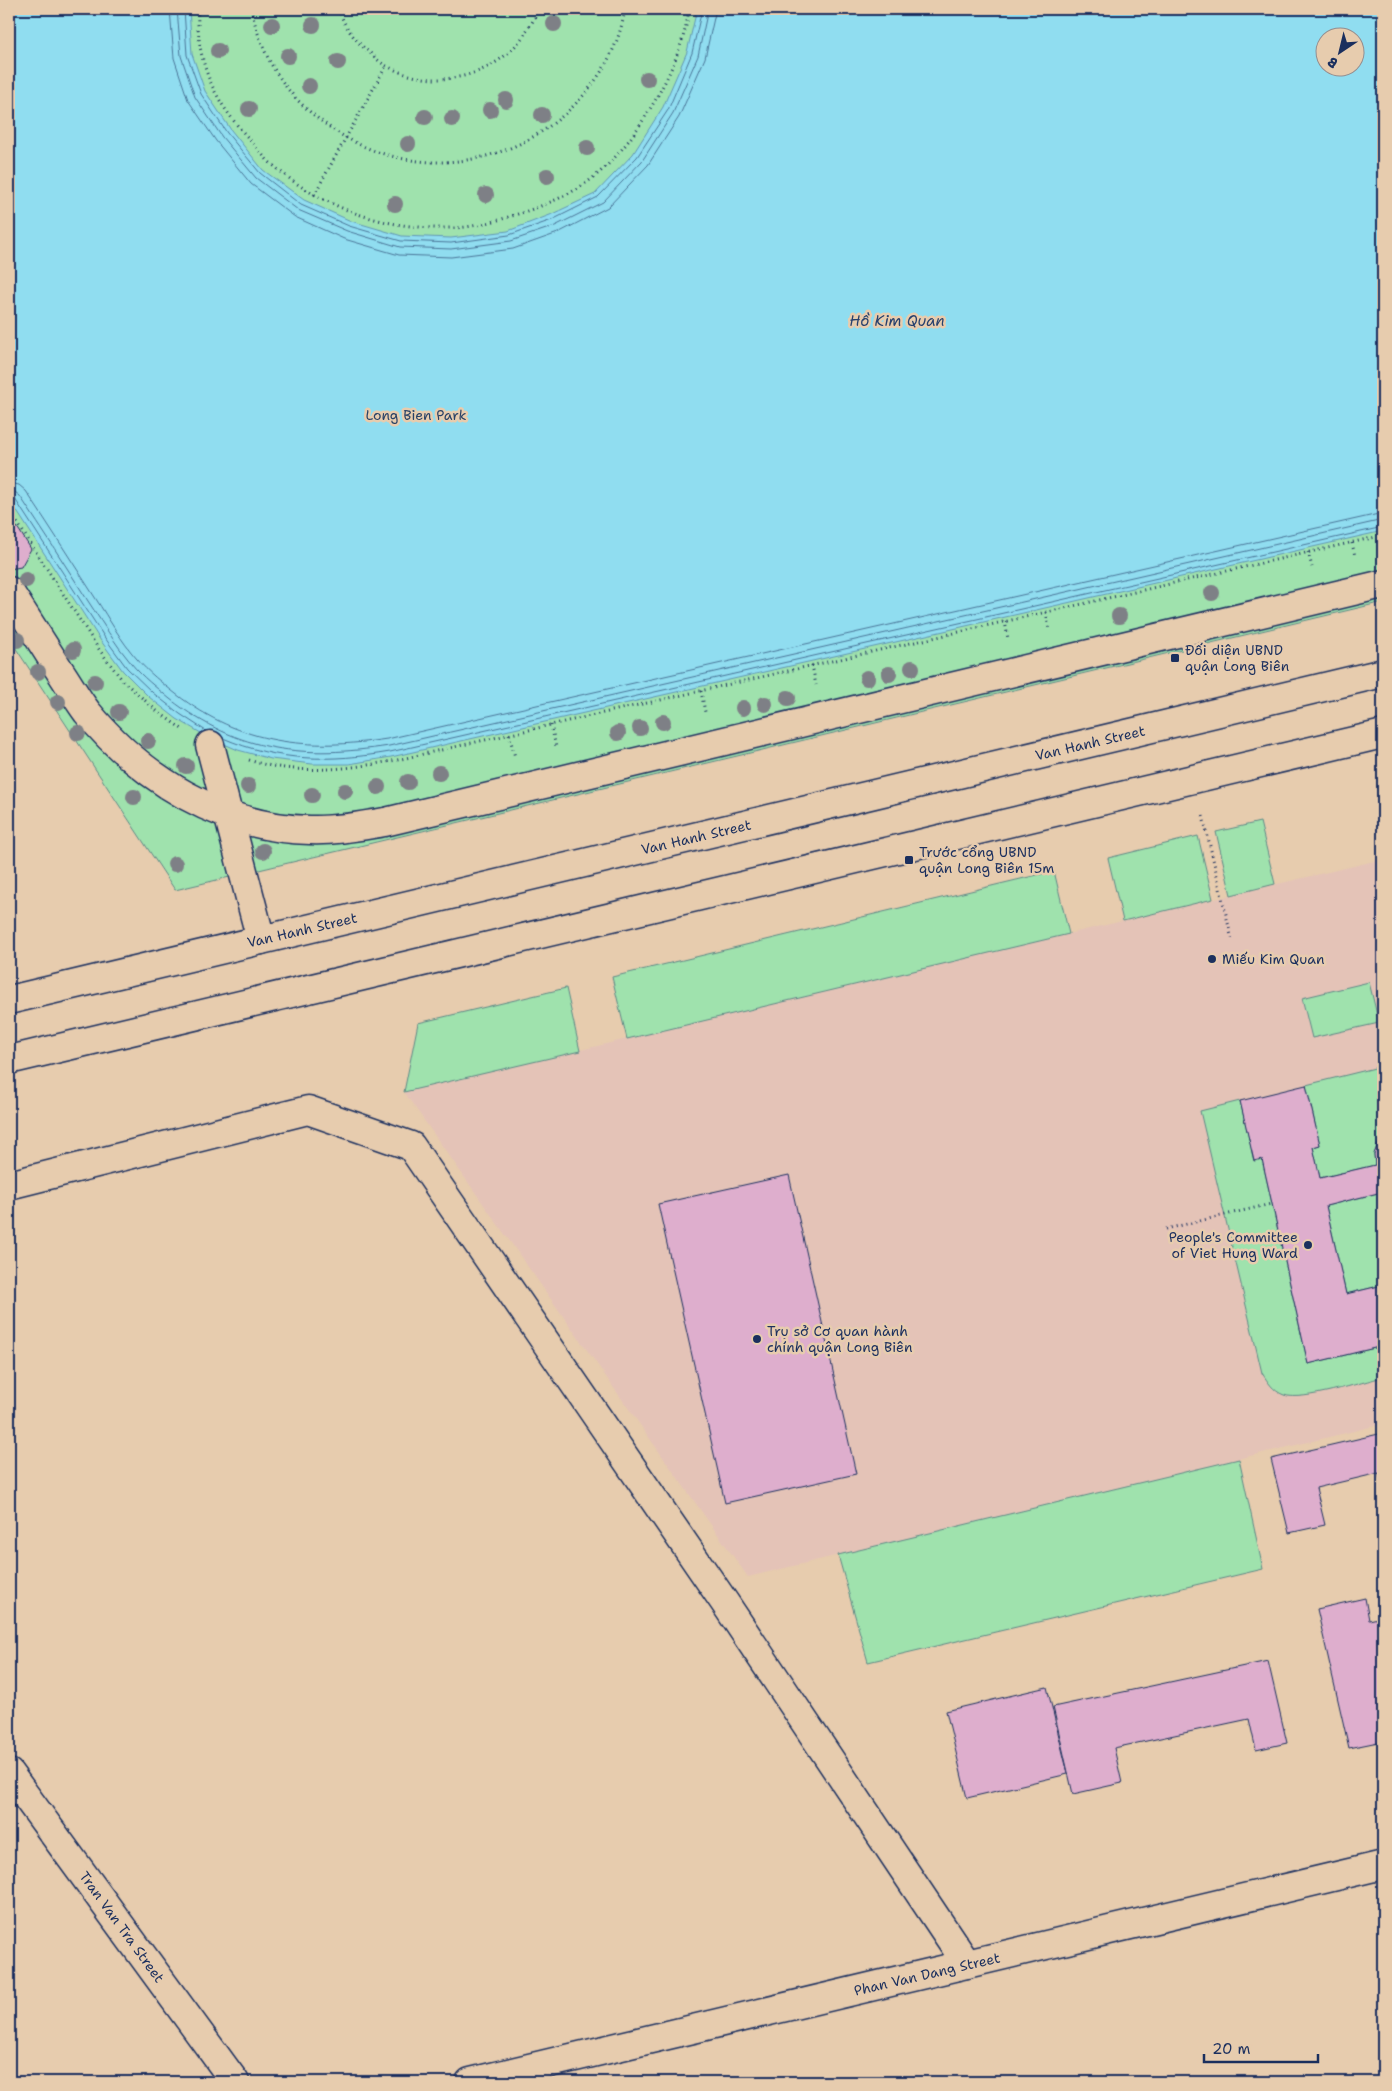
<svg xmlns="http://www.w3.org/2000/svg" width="1392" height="2091" viewBox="0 0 1392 2091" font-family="'Shantell Sans',sans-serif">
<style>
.built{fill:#e4c3b7}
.green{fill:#9fe2ad;stroke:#5d8886;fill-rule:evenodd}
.water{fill:#90ddf0;stroke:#6197b6;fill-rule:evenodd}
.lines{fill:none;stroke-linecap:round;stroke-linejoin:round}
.shore{stroke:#4a7598;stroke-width:1}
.building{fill:#deaecd;stroke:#1b2f5e}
.minor-casing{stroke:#1b2f5e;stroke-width:31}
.path{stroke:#1b2f5e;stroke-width:3;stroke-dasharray:1 4;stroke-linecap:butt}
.minor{stroke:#e7ccae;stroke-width:28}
.tree{fill:#7e8086}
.poi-dot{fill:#1b2f5e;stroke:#e7ccae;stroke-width:2}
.labels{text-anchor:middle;stroke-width:5;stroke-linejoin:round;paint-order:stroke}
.park-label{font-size:14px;fill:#284166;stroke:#e7ccae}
.poi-label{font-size:14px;fill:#1b2f5e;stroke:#e7ccae;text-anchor:start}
.street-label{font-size:14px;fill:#1b2f5e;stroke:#e7ccae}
.water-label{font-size:15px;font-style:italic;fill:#27406d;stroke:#e7ccae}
</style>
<rect width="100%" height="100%" fill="#e7ccae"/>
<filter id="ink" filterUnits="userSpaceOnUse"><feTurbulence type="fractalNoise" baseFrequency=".02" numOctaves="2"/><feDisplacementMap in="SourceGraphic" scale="10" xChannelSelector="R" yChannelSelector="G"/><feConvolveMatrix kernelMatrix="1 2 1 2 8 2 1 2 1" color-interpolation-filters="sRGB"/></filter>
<g filter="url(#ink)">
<polygon class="built" points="1383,859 1383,1424 748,1577 404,1092"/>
<g class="green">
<path d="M9,9H1383V602L175,890L9,638ZM1324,38H1354V68H1324Z"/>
<polygon points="1260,822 1275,884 1231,895 1216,832"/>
<polygon points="1198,836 1213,899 1123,921 1108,858"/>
<polygon points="1054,871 1069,934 627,1039 612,977"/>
<polygon points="1369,982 1379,1023 1312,1038 1302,998"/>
<polygon points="566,988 580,1051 404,1092 418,1023"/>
<polygon points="1383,1066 1383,1132 1374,1154 1375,1165 1320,1178 1313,1147 1320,1145 1306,1085"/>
<path d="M1240,1101L1254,1160L1262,1159L1308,1364L1383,1346V1377C1362,1382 1302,1402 1284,1395C1273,1391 1268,1382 1262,1373L1200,1111Z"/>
<polygon points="1382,1192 1383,1285 1346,1294 1326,1206"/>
<polygon points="1239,1459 1263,1569 868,1662 838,1555"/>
</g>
<path class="water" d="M9,9H189L192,54L205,91L231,130L263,170L304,200L351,221L402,236L451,238L508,231L550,215L595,194L633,154L663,107L687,52L697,9H1383V531L391,757L349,764H312L271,759L238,750L206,736L177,719L149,697L123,671L101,641L9,499ZM1324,38H1354V68H1324Z"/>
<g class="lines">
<g class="shore">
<polyline points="170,9 174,58 188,100 216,141 251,184 295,217 344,239 399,255 451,257 513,249 558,233 608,207 648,165 679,117 705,58 716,9"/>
<polyline points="177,9 181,56 195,97 222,137 256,178 298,210 347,231 400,247 451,249 511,241 555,226 603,202 642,161 673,113 698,56 708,9"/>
<polyline points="184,9 187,55 201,94 227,133 260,173 301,205 349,226 401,241 451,243 509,235 552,220 598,197 637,157 668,110 692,53 702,9"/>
<path d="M9,483L19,485L26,491C50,527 73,563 96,599C109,619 121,641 137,659C148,672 162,683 176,694C242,745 308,751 387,739L1383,513"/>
<path d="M9,491L15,492L20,496C43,531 66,566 88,601C102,622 115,644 131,663C142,677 157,688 170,699C239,753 305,759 389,746L1383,520"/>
<polyline points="9,497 15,499 105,638 127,668 153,693 180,714 206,731"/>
<path d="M223,738C279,762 330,762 390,752L1383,527"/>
</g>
</g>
<g class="building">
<polygon points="9,527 17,527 31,549 21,567 9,569"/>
<polygon points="1306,1085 1320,1145 1313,1147 1320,1178 1375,1165 1374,1154 1383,1132 1383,1193 1382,1192 1326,1206 1346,1294 1383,1285 1383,1346 1308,1364 1262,1159 1254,1161 1240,1101"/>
<polygon points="789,1175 856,1474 725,1503 658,1204"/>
<polygon points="1383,1433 1383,1490 1379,1473 1316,1488 1325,1525 1289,1533 1271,1459"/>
<polygon points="1365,1598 1369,1620 1383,1617 1383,1741 1349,1748 1317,1609"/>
<polygon points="1268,1661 1287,1743 1256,1750 1249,1719 1114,1748 1122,1783 1073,1794 1053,1707"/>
<polygon points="1047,1687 1068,1774 967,1798 946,1711"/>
</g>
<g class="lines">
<g class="minor-casing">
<g id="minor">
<path d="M9,591C26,618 43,644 60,671C69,684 77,699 87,712C142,779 221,828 310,830C335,831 360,826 385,822L1383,584"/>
<polyline points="210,745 261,940"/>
<polyline points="9,1000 1383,673"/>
<polyline points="9,1060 1383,734"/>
<polyline points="9,1185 308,1110 411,1146 725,1603 967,1964"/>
<polyline points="9,1773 235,2082"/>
<polyline points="470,2082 1383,1865"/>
</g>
</g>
<g class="path">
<path d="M198,9C196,64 214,101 251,141C258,149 265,159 274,166C322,208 387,230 451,228C474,228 503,219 524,212C545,205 567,196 586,183C616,162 639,129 657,97C672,70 685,40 689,9"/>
<path d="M251,9C257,33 265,57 280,78C292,97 310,113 328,126C401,179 500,173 567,112C597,85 619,49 625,9"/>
<path d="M339,9C343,25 356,42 369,52C375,57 380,63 387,66C434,92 497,78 526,32C530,25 536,18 538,9"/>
<polyline points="314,195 386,66"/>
<polyline points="9,510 98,648 123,681 157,711 182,729"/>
<polyline points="1352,543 1355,556"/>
<polyline points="1308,552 1312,567"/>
<polyline points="1046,612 1049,629"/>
<polyline points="1005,621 1008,639"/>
<polyline points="812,665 816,685"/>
<polyline points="701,691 705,712"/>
<polyline points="551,725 556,747"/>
<polyline points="509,734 515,757"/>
<path d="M249,760C296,776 348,769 397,760L1376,537"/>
<polyline points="1203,816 1232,940"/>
<polyline points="1166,1229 1271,1204"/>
</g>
<use href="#minor" class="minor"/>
</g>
<g class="tree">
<circle cx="554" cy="24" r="8"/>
<circle cx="272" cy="25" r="8"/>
<circle cx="313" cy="25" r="8"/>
<circle cx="218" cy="51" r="8"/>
<circle cx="288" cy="56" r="8"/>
<circle cx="338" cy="62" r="8"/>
<circle cx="647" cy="79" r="8"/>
<circle cx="309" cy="86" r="8"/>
<circle cx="506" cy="100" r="8"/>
<circle cx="249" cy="109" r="8"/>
<circle cx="490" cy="110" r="8"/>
<circle cx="542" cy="115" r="8"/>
<circle cx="425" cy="117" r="8"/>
<circle cx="452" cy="119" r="8"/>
<circle cx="408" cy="144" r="8"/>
<circle cx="587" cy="148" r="8"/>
<circle cx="547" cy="176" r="8"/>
<circle cx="486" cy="195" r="8"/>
<circle cx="395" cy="204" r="8"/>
<circle cx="26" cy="580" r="8"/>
<circle cx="1212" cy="593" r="8"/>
<circle cx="1119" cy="616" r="8"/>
<circle cx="17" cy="640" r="8"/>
<circle cx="73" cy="650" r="8"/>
<circle cx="912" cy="668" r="8"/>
<circle cx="38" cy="672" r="8"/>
<circle cx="889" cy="674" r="8"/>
<circle cx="867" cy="678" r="8"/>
<circle cx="95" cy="682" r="8"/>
<circle cx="788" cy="698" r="8"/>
<circle cx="58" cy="702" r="8"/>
<circle cx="765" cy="704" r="8"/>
<circle cx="743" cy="708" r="8"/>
<circle cx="119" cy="712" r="8"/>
<circle cx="663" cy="722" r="8"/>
<circle cx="640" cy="728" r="8"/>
<circle cx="78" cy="733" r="8"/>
<circle cx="618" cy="733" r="8"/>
<circle cx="148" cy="741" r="8"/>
<circle cx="186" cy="766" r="8"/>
<circle cx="439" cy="773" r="8"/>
<circle cx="408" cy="782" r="8"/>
<circle cx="248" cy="786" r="8"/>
<circle cx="378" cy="787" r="8"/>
<circle cx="345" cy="791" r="8"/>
<circle cx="312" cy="795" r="8"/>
<circle cx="134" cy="797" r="8"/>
<circle cx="263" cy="851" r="8"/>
<circle cx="175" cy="864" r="8"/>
</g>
</g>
<g class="poi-dot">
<rect x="1170" y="653" width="10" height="10" rx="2.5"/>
<rect x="904" y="855" width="10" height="10" rx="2.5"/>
<circle cx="1212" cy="959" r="5"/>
<circle cx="1308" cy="1245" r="5"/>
<circle cx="757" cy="1339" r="5"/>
</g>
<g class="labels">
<g class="park-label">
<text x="416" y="420">Long Bien Park</text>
</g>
<g class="poi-label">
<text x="1185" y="655">Đối diện UBND<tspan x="1185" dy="16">quận Long Biên</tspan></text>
<text x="919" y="857">Trước cổng UBND<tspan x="919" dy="16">quận Long Biên 15m</tspan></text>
<text x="1222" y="964">Miếu Kim Quan</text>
<text x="1298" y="1242" text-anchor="end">People's Committee<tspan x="1298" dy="16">of Viet Hung Ward</tspan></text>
<text x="767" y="1336">Trụ sở Cơ quan hành<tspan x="767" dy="16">chính quận Long Biên</tspan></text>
</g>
<g class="street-label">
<text transform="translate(1090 743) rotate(-13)" y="5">Van Hanh Street</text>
<text transform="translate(696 837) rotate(-13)" y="5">Van Hanh Street</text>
<text transform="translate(302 930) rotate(-13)" y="5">Van Hanh Street</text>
<text transform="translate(122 1927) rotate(54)" y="5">Tran Van Tra Street</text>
<text transform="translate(927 1974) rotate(-13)" y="5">Phan Van Dang Street</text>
</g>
<g class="water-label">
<text x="897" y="326">Hồ Kim Quan</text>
</g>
</g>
<rect width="1392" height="2091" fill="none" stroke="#e7ccae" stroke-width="30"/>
<rect x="15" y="15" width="1362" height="2061" fill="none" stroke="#1b2f5e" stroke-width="2" filter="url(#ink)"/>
<g transform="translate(1340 52) rotate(215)"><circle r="24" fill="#e7ccae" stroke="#958d8e"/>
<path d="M0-4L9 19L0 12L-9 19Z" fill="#1b2f5e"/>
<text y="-8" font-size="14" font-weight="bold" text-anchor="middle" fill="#1b2f5e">B</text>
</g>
<path d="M1204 2054v8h114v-8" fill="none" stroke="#1b2f5e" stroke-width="2.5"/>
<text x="1212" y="2054" font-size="15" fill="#1b2f5e" stroke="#e7ccae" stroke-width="4" paint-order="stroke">20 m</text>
</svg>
